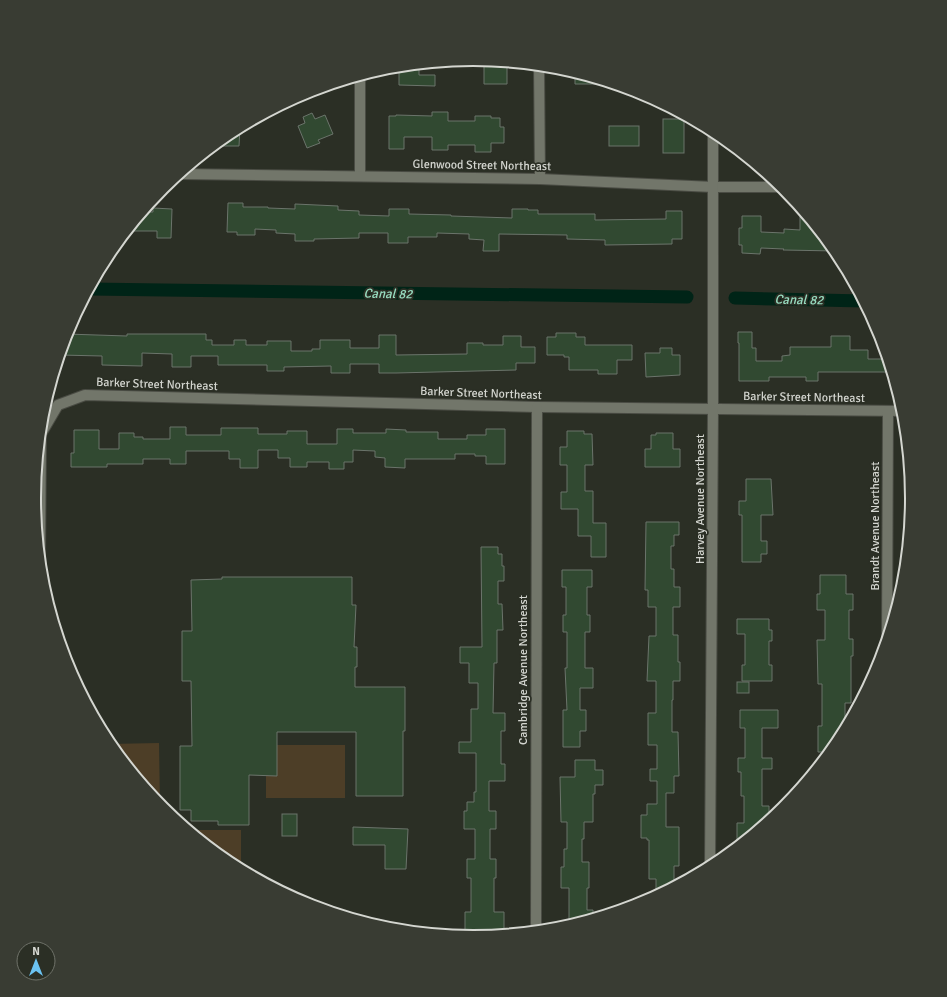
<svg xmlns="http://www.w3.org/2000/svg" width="947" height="997" viewBox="0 0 947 997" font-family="Signika,sans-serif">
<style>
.green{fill:#4d3e27}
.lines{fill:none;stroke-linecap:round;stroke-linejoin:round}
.canal{stroke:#002417;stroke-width:13}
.building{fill:#314931;stroke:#6b746b}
.minor-casing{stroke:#4a4c44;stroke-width:12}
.minor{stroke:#72766a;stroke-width:10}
.labels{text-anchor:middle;stroke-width:3.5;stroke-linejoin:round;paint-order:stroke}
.street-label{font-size:12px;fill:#d4d6d0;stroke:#2b2f25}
.water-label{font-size:13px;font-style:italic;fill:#97dcc0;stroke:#2b2f25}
.rim{fill:none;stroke:#d4d6d0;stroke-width:2}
</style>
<rect width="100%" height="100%" fill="#2b2f25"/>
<g class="green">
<polygon points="159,743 160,806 109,744"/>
<polygon points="274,745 345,745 345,798 266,798 266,776"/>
<polygon points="189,830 241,830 241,865 234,866 229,864"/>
</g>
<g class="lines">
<g class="canal">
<polyline points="90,289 687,297"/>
<polyline points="735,298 864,301"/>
</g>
</g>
<g class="building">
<polygon points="484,60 507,62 507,84 484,84"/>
<polygon points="419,64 419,75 435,75 435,86 399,85 399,66"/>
<polygon points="575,72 604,81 604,84 575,84"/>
<polygon points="432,112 448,112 448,121 475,121 475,116 491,116 491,118 500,118 500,127 504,127 504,143 491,143 491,152 475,152 475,145 448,145 448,150 432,150 432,137 404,137 404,149 389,149 389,116 396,116 396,115 432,116"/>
<polygon points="312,113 315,119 325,115 333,134 318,140 320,143 307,148 298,126 305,123 303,117"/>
<rect x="663" y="119" width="21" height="34"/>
<rect x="609" y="126" width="30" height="20"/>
<polygon points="240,128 239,146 223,146 223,138"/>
<polygon points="228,203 243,203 243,207 268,207 268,208 295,209 295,204 338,206 338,210 359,211 359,215 389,216 389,209 409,209 409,214 451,215 451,216 512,218 512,209 528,209 528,210 538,210 538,214 595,214 595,220 666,219 666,211 682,211 682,239 672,239 672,244 605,245 605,240 567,239 567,235 499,234 499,251 483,251 484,240 469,239 469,234 437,233 437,237 408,237 408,243 388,243 388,233 359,233 359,238 314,239 314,241 295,241 295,234 276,233 276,230 255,229 255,235 237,235 237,232 227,232"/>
<polygon points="153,208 172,209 171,238 157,238 157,231 128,231 143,212 153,212"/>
<polygon points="742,216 761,216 761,232 784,233 784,229 800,230 800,217 808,217 836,251 783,250 784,249 761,248 760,254 742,253 742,245 739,245 739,228 742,228"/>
<polygon points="738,332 752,332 752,348 756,348 756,361 782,361 782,356 790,355 790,347 831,347 831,336 850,336 850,350 868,350 868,359 888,359 892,372 818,372 818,381 806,381 806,377 769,377 769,381 739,381 739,343 738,343"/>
<polygon points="556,333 576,333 576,337 585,337 585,345 632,345 632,360 617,360 617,374 598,374 598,370 569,370 569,357 564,357 564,355 547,355 547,337 556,337"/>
<polygon points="66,334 127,336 127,334 206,334 206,340 212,340 212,345 234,345 234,340 246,340 246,345 267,345 267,341 291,341 291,351 312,351 312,349 320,349 320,340 350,340 350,348 379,348 379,335 396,335 396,355 467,354 467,343 483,343 483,345 503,345 503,336 521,336 521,347 535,347 535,363 516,363 516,370 396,373 379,373 379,364 350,364 350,373 331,373 331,366 284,367 284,371 267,371 267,365 218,365 218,356 191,356 191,367 172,367 172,354 142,353 142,366 102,365 102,356 60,355"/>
<polygon points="660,348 672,348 672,355 680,355 680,375 646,377 645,353 660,353"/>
<polygon points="170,427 186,427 186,435 221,435 221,428 258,428 258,434 287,434 287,431 307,431 307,444 337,444 337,429 353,429 353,433 386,433 386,429 406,430 406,432 438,432 438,439 467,439 467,435 486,435 486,429 505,429 505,464 486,464 486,456 475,456 475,454 455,454 455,459 405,459 405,468 385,467 385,458 375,457 375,451 353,450 353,462 344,462 344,469 329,469 329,462 307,462 307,467 290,467 290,458 278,458 278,450 258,450 258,468 240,468 240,459 229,459 229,451 186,451 186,464 170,464 170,459 143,459 143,464 107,464 107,467 71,467 71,453 74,453 74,430 99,430 99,449 119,449 119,433 134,433 134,437 143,437 143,439 170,439"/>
<polygon points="567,431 584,431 584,434 592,434 593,465 585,465 585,491 593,491 593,523 606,523 606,557 591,557 591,536 578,536 578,509 561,509 561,492 567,492 567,465 560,465 560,447 567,447"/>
<polygon points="656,433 673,433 673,449 680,449 680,467 645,467 645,449 651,449 651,435 656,435"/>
<polygon points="746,479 771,479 773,515 761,515 761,541 767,541 767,554 761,554 761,562 742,562 742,515 739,515 739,501 746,501"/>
<polygon points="646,522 679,522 679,535 674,535 674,546 671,546 671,569 674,569 674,587 680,587 680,607 673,607 673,635 678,635 678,662 680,662 680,681 673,681 673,700 672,700 672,732 678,732 679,776 674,776 674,793 666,793 666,827 679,827 679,866 674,866 674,887 656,897 656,879 649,879 649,840 647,840 647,838 641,838 641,815 647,815 647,804 657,804 657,781 650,781 650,769 657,769 657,745 648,745 648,713 656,713 656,681 647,681 649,636 656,636 656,607 648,607 648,590 645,590"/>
<polygon points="481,547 498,547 498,554 502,554 502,566 504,566 504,581 498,581 498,604 502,604 503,630 497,630 497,663 494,663 493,713 505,713 505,731 501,731 501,764 505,764 505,781 489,781 489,811 496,811 496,829 490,829 490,859 496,859 496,878 494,878 494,912 504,912 504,930 465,930 465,912 471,912 471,878 467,878 467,859 475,859 475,829 464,829 464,811 467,811 467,802 474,802 474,792 476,792 476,753 459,753 459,742 471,742 471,709 478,709 478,683 469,683 469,663 460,663 460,647 482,647"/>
<polygon points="562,570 592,570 592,587 587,587 587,615 590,615 590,632 585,632 585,668 593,668 593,688 580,688 580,710 586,710 586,731 580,731 580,747 563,747 563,710 567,710 565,668 567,668 567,632 563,632 563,615 566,615 566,587 562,587"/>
<polygon points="820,575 846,575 846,594 853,594 853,610 849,610 849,639 853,639 853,656 851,656 851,703 845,703 845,731 839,743 832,752 818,752 818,726 822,726 822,684 818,684 817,640 825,640 825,610 817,610 817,594 820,594"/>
<polygon points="222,577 352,577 352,605 356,605 354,647 357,647 357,667 355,667 355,687 405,687 405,731 403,731 403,796 356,796 356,732 277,732 277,776 249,775 249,825 218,825 218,821 191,821 191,810 180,810 180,746 192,746 191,681 182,681 182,631 192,631 191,580 222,579"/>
<polygon points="737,619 769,619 769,630 772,630 772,641 769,641 769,665 772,665 772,681 742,681 742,665 745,665 745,634 737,634"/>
<rect x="737" y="682" width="12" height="11"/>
<polygon points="740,710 778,710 778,728 762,728 762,758 772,758 772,769 762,769 762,806 769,806 769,822 744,842 737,842 737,823 744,823 744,796 741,796 741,772 738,772 738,758 745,758 745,728 740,728"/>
<polygon points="575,760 595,760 595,770 603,770 603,785 595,785 595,794 593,794 593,822 584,822 584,839 582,839 582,862 589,862 589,888 587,888 587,910 593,910 593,919 569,927 569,888 561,888 561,867 564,867 564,849 567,849 567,822 561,822 560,777 575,777"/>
<rect x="282" y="814" width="15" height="22"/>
<polygon points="353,827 408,829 406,869 385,869 385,845 353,845"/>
</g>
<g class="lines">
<g class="minor-casing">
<g id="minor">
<polyline points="539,65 540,179"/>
<polyline points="360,76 360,176"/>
<polyline points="180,174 540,179 713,187 783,187"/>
<polyline points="40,562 41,434 58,405 85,395 537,407 904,411"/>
<polyline points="887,641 888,411"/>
<polyline points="710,868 713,409 713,131"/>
<polyline points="536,932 537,407"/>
</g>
</g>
<use href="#minor" class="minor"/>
</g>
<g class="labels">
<g class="street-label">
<text transform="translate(482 165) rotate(1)" y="4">Glenwood Street Northeast</text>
<text transform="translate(157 384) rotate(2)" y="4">Barker Street Northeast</text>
<text transform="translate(481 393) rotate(2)" y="4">Barker Street Northeast</text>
<text transform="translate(804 397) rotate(1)" y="4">Barker Street Northeast</text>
<text transform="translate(700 499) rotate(-90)" y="4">Harvey Avenue Northeast</text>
<text transform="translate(875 526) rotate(-90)" y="4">Brandt Avenue Northeast</text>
<text transform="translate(523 670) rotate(-90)" y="4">Cambridge Avenue Northeast</text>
</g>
<g class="water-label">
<text transform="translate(388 293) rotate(1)" y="5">Canal 82</text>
<text transform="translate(799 299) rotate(1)" y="5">Canal 82</text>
</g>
</g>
<path d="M0 0H947V997H0ZM41 498a432 432 0 1 1 864 0a432 432 0 1 1-864 0Z" fill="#393c33" fill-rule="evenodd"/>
<path class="rim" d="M41 498a432 432 0 1 1 864 0a432 432 0 1 1-864 0Z"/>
<g transform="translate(36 961)"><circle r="19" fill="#2b2f25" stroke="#6f7269"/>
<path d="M0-3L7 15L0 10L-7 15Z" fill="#6bc3f2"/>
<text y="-6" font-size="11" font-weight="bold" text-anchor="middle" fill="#d4d6d0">N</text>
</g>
</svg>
